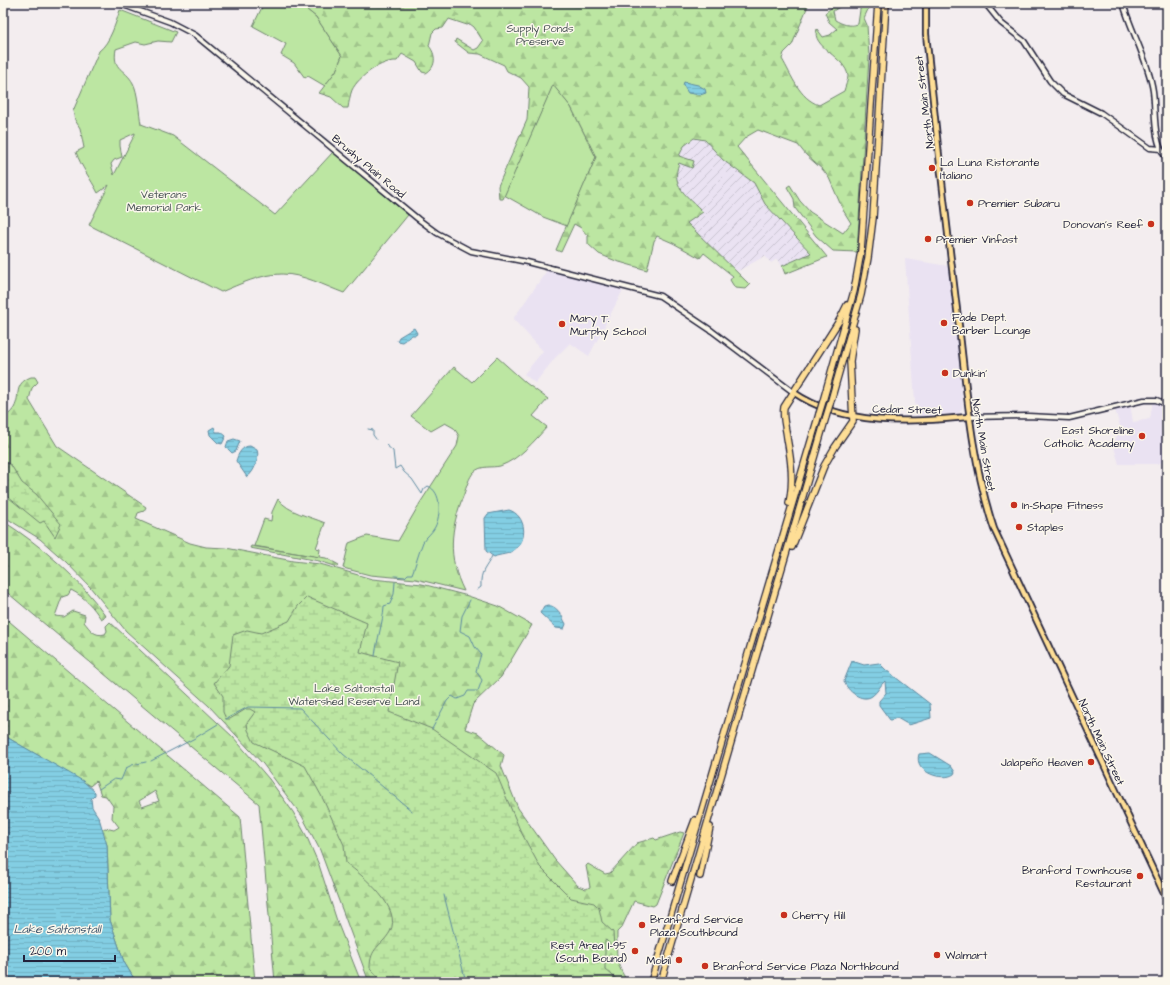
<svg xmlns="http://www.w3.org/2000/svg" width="1170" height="985" viewBox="0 0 1170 985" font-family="'Architects Daughter',sans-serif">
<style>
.built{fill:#eae2f2}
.industrial{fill:url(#industrial-furrows)}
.green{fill:#bce6a2;stroke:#6f846e;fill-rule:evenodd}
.forest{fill:url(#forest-firs);stroke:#6f846e;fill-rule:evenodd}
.wetland{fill:url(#wetland-marsh);stroke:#6f846e}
.water{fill:url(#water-rules);stroke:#5c89a0}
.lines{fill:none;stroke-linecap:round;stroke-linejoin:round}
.stream{stroke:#5c89a0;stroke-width:1}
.secondary-casing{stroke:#22223b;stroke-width:7}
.primary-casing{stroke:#22223b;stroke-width:8}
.highway-casing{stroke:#22223b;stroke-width:8}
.secondary{stroke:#fbf7ec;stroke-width:4}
.primary{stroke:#fede96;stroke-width:4.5}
.highway{stroke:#fede96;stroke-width:5.5}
.highway-bridge-casing{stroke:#22223b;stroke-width:8;stroke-linecap:butt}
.highway-bridge{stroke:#fede96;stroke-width:5.5}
.poi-dot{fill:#c8321e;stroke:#fbf7ec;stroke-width:1.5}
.labels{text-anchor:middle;stroke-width:3;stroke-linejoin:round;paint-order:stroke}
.park-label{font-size:11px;fill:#485355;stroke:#fbf7ec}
.street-label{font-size:11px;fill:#22223b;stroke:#fbf7ec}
.poi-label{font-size:11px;fill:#22223b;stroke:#fbf7ec;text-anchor:start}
.water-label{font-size:12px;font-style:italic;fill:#3f566d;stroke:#fbf7ec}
</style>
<defs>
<pattern id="industrial-furrows" width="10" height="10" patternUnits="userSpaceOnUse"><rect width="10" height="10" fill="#eae2f2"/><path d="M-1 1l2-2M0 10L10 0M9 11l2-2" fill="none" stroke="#c8c2d0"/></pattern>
<pattern id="forest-firs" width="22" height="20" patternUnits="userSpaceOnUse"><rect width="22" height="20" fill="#bce6a2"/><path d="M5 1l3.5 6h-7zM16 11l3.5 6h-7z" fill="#a1c58c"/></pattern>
<pattern id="wetland-marsh" width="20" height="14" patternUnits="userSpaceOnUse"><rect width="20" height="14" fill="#bce6a2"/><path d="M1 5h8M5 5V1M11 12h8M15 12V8" fill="none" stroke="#a1c58c"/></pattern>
<pattern id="water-rules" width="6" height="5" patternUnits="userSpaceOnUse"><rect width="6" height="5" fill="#83cee3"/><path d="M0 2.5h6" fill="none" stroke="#71b1c4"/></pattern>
</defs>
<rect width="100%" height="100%" fill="#f3edef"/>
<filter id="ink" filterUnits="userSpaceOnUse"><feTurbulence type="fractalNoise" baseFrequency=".025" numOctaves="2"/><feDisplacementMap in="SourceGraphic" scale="8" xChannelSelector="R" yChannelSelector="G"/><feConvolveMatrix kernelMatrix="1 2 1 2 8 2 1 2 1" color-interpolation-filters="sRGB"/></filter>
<g filter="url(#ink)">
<g class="built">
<polygon points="905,259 948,266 957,335 963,407 958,414 916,416"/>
<polygon points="548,269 623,290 589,356 570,343 555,358 535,383 524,374 543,351 513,319"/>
<polygon points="1153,400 1167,404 1165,418 1167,453 1162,462 1157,464 1119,464 1113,444 1121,429 1114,407 1130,403 1133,422 1150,419"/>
</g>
<polygon class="industrial" points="694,138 705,140 723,160 754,183 765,204 811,254 782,266 777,259 771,263 765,256 738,271 726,263 687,223 687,196 677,185 675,174 679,163 692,167 678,157 684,146"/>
<g class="green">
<polygon points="264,3 304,3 306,9 316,17 342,56 336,71 325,86 308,76 305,78 294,63 281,55 286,44 253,26"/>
<path d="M120,10L176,32L171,42L158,41L145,44L136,42L116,49C112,71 125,68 133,83C138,92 139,113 141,124L173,136L275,215L333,152L408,215L344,293C325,286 303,274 282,274C261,274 240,284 221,292L89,225L109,185L98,193C91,179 81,167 76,152L84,148L80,128L75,120L73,111L99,51C110,43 116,22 120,10ZM135,133V134L114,175L111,164L114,160L122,157L120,146V140Z"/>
<polygon points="553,84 571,107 596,157 567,226 543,217 504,195"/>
<path d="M497,357L526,383L548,399L533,416L547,427C534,441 520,459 500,466C492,468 481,465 474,472C469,477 466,488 464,494C450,529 447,557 464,591L416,579L370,575L343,568L349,543L367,536L398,541L420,503L457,446L459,436L454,428L445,423L431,431L411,416L454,367L472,382Z"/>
<path d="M278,499C289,513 309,516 325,523L316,548L320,549L319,557L254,546L264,519L271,521L272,512Z"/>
</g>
<g class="forest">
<path d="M304,3H809L792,45L784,53L782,59C792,76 799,98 819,105L844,91C845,87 848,80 848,76C846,57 810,47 817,29L823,37L830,35L837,29L829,22L825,13L837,3H846L833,11L835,20C842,24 849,27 858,24L861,3H871L864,18L867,25L869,57L857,252L833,251L816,236L795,208L794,199L787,187L790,185L800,201L810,212L843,233L851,223L843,210L829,178L823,170L806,155L798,145L758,130L746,137L737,147L827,257L785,274L782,266L811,253L765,204L754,183L723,160L705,140L694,138L684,146L679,156L694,161L692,168L679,163C670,187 688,196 703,212L687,223L750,285L746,289L735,288L730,280L733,276L704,253L700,258L673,243L657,236L654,241L647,270L616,261L599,254L588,244V236L581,228L574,224L561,252L556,250L596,157L571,107L553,85L503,199H499L498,186L527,120L529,87L521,78L507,71L504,65L480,54L469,53L455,42L456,39L474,50L478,48L483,41L474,27L470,24L467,25L449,19L443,28L436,29L432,33L429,46C436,54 437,67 426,73L422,72L416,62L402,54L397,61C382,60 359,76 352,90C350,95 349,102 348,108H343L331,97L319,93L336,71L342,56L316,17L306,9Z"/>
<path d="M31,377H35L38,382L32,388L29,400L57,446L146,507L144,511L138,513L136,519L190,543L206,547L226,548L293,561L320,564L372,579L422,584L468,596L498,606L532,625L501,677L473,704L465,729L478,733L504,755L501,766L518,808L555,860L578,886L586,889L590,887L586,866L588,864L605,874L610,873L637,843L654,838L656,840L680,832L684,833L656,904L653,906L634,901L622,927L617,932C617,955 614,962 628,982H369L320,850L302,816L263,764L209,706L126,631L90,587L66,562L40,539L3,516V419C6,416 12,412 14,408C21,395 13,384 31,377Z"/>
<path d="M3,521C43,547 78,577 106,616L101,619C93,607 85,597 71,590L68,595L62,597L55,616L64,617L73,611L85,615L84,622C90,629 94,637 105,634L107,631L106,626L110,622L233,737L269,779L293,812L306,835L319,865L338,924L361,982H275L259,804L3,589Z"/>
<polygon points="251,546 326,558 339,565 338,567 319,561 250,548"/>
<path d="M3,616L240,817L255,982H136L124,962L110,920L107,845L101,830L105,828L114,830L119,827L112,818L113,806L106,796L101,795L96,781L90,786L3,735ZM155,791L159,801L142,807L139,801Z"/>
</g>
<g class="wetland">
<polygon points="3,461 11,465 22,483 36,494 61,524 55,537 44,521 40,523 3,493"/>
<path d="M307,597L367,623L360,652L398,662L389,712L432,729L496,773L520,830L540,867L571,898L594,903L599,908L602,922L613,932L614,948L606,940L605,941V969L620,982H383L370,968C370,947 381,947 390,932C403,908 363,876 346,863L344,845L322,797L305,766L254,742L248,730L247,723L255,712L250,709H246L230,719H226L223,712V696L214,683L229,666L233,635L247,630L261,633L289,621L298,606Z"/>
</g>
<g class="water">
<polygon points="684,82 698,85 705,89 706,93 700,95 688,93 683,85"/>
<polygon points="414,328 417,333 416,335 412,335 402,342 397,341 399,337"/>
<polygon points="214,427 216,432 221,432 226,436 222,444 218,443 210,435 209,430"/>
<polygon points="234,439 240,441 236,451 232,453 226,447 228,441"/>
<path d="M250,446L257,450C260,457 254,473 247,477L236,461C238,454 242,446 250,446Z"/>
<path d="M509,510C526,515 529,540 514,550C509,555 500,554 494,557L486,551L485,518L488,514Z"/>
<path d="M549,605C560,609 561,615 566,624L564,629L556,628L540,613L544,606Z"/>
<path d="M852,661L864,665L879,663L886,670L930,704L931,718L909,725L897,718L890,720L879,705V701L886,693L885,681C880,685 878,692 872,696C862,703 847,691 844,681Z"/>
<polygon points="3,735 83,781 95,792 95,795 91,799 92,807 99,818 107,845 110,920 124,962 136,982 3,982"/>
<path d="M930,753L951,766L955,772L954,774C943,782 913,772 919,754Z"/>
</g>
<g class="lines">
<g class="stream">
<polyline points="368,429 373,430 373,435 376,439"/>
<path d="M386,445L393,451L395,469L400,466L404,472L412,479L422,494L424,489L428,486C442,492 441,515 435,527C432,533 426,537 423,542C419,552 416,564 412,574H408L405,577L395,576"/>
<path d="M477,590L481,587C480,570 486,569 492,556"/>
<path d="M375,656C377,639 383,623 384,606L390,604L394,594L395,582"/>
<polyline points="226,719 248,707 300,708 343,754 412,811"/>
<polyline points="432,729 447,701 452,696 457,699 465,696 468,691 478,691 482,680 476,671 481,654 475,647 470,636 460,631 462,616 470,600"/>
<polyline points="151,761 195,738 218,724"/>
<polyline points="99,789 114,779 121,780 126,768 132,765 146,762"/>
<polyline points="444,895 466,982"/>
</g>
<g class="secondary-casing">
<g id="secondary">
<polyline points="118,3 170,22 195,35 418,219 437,233 471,251 527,262 660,296 712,331 793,392"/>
<polyline points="985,3 1001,23 1024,41 1050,81 1063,94 1101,113 1150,148 1161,149"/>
<path d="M1123,3C1131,31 1149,63 1153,91C1156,113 1152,140 1167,159"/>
<polyline points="969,417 1028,416 1069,418 1144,400 1156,400 1167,404"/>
</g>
</g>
<g class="primary-casing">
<g id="primary">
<path d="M926,3V34C936,132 947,229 959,326C967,395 972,463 994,529L1167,900"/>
<path d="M793,392C844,427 910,422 969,417"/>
</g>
</g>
<g class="highway-casing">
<g id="highway">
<polyline points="823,401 854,291 861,251 878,3"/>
<polyline points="830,404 861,295 868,258 873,218 886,3"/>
<path d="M789,503C794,481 791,460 787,438C786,428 782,417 784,407L839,321L847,305"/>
<polyline points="792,547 824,466 835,447 853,421 850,361 855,329"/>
<polyline points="700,876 710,827"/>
<polyline points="672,881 695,820"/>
<polyline points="651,982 819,414"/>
<polyline points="661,982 826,417"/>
</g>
</g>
<use href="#secondary" class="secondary"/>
<use href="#primary" class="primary"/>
<use href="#highway" class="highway"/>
<g class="highway-bridge-casing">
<g id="highway-bridge">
<polyline points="819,414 823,401"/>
<polyline points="826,417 830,404"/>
</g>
</g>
<use href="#highway-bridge" class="highway-bridge"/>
</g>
</g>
<g class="poi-dot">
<circle cx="932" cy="168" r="4"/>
<circle cx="970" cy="203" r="4"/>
<circle cx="1151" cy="224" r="4"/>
<circle cx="928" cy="239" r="4"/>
<circle cx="944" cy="323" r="4"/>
<circle cx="562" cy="324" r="4"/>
<circle cx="945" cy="373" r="4"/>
<circle cx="1142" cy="436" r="4"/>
<circle cx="1014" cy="505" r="4"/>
<circle cx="1019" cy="527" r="4"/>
<circle cx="1091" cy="762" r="4"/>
<circle cx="1140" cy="876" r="4"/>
<circle cx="784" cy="915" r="4"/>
<circle cx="642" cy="925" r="4"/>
<circle cx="635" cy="951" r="4"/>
<circle cx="937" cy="955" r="4"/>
<circle cx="679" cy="960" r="4"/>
<circle cx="705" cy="966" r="4"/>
</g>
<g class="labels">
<g class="park-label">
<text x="540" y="32">Supply Ponds<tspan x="540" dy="13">Preserve</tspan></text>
<text x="164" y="198">Veterans<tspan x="164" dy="13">Memorial Park</tspan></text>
<text x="354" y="692">Lake Saltonstall<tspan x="354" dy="13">Watershed Reserve Land</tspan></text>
</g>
<g class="street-label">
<text transform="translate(924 102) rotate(-97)" y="4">North Main Street</text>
<text transform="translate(369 166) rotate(40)" y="4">Brushy Plain Road</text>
<text transform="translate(907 409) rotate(1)" y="4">Cedar Street</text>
<text transform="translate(984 445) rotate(80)" y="4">North Main Street</text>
<text transform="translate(1102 742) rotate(65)" y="4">North Main Street</text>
</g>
<g class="poi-label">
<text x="940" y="166">La Luna Ristorante<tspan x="940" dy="13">Italiano</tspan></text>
<text x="978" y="207">Premier Subaru</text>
<text x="1143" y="228" text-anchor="end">Donovan's Reef</text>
<text x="936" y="243">Premier Vinfast</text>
<text x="952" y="321">Fade Dept.<tspan x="952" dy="13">Barber Lounge</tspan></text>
<text x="570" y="322">Mary T.<tspan x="570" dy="13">Murphy School</tspan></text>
<text x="953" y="377">Dunkin'</text>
<text x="1134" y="434" text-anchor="end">East Shoreline<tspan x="1134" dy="13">Catholic Academy</tspan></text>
<text x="1022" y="509">In-Shape Fitness</text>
<text x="1027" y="531">Staples</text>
<text x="1083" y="766" text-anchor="end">Jalapeño Heaven</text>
<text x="1132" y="874" text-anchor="end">Branford Townhouse<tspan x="1132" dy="13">Restaurant</tspan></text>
<text x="792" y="919">Cherry Hill</text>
<text x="650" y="923">Branford Service<tspan x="650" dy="13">Plaza Southbound</tspan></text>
<text x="627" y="949" text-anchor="end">Rest Area I-95<tspan x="627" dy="13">(South Bound)</tspan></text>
<text x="945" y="959">Walmart</text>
<text x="671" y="964" text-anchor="end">Mobil</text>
<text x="713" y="970">Branford Service Plaza Northbound</text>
</g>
<g class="water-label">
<text x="57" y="933">Lake Saltonstall</text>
</g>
</g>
<rect width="1170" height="985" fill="none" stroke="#fbf7ec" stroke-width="16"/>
<rect x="8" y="8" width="1154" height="969" fill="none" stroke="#22223b" stroke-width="1.5" filter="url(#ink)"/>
<path d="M24 955v6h91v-6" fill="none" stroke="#22223b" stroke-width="2"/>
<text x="30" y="955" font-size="12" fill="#22223b" stroke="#fbf7ec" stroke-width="3" paint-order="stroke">200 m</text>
</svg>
